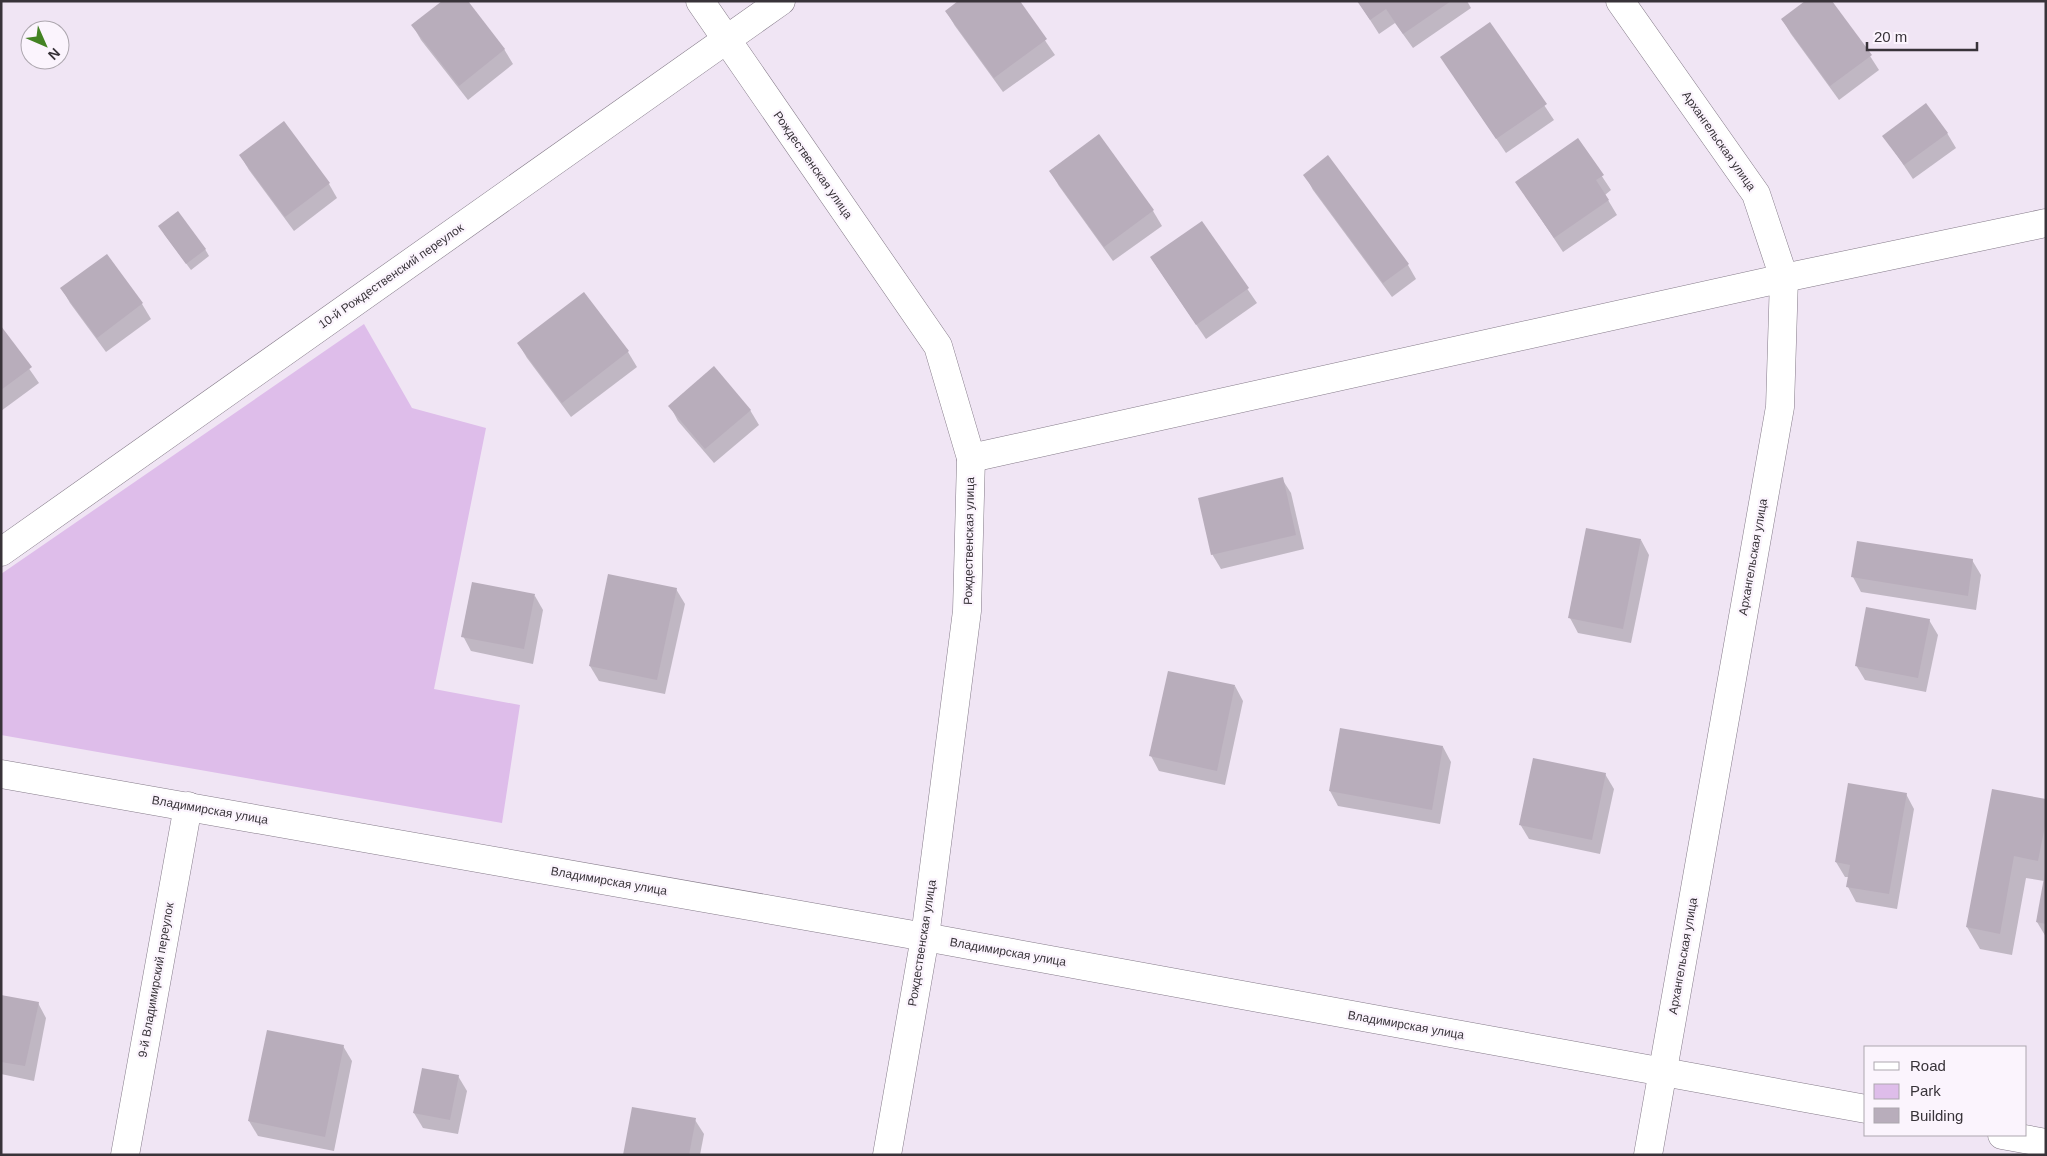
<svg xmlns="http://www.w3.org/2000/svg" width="2047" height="1156" viewBox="0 0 2047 1156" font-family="Arial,sans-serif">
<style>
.green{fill:#debdea}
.shadow{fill:#0003}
.building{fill:#b8adbb}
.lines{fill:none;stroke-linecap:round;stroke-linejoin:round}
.minor-casing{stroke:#847a88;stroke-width:29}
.minor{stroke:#fff;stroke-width:28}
.labels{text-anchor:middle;stroke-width:4.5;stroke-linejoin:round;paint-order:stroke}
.street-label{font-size:12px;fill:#383339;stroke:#fbf4fd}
</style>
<rect width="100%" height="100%" fill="#f0e5f4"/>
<polygon class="green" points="364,324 412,408 486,428 434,689 520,705 502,823 1,735 1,574"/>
<g class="shadow">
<polygon points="1018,1 1055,55 1003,92 955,26 946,11"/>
<polygon points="1358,1 1467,1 1471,8 1413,48 1395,23 1379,34"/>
<polygon points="1782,19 1870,56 1879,70 1839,100 1791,34"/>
<polygon points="1490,24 1554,120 1506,153 1441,57"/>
<polygon points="413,26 504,49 513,64 468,100 421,40"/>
<polygon points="1947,133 1956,148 1913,179 1884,136"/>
<polygon points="1099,136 1153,211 1162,226 1113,261 1059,186 1050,171"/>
<polygon points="1578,140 1611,190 1605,195 1617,215 1563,252 1517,183"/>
<polygon points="240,155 329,184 337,198 294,231 249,170"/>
<polygon points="1305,175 1408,265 1416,279 1392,297 1313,190"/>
<polygon points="1202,223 1257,303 1206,339 1151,258"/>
<polygon points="164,234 205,249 209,256 191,270"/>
<polygon points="106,256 142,304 151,319 106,352 70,303 62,289"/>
<polygon points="584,294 628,352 637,367 571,417 527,358 518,343"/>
<polygon points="1,328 39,383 1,411"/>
<polygon points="670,406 750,410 759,425 714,463 678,421"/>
<polygon points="1282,479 1291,493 1304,549 1221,569 1212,554"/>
<polygon points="1641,540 1649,555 1631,643 1578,633 1570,618"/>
<polygon points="1972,560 1981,575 1976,610 1861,592 1853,577"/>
<polygon points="676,589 685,604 665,694 599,681 590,666"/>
<polygon points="535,596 543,610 533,664 471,651 463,636"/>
<polygon points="1929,620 1938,635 1926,692 1865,680 1856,665"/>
<polygon points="1235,686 1243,701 1225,785 1159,771 1151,756"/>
<polygon points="1443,747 1451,762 1440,824 1338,806 1330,791"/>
<polygon points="1605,774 1614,789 1600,854 1529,839 1520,824"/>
<polygon points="1906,794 1914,809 1897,909 1856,902 1848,887 1849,877 1845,877 1836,862"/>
<polygon points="2046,801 2046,937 2037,922 2044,881 2026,878 2012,955 1980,949 1967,927"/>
<polygon points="1,996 38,1003 46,1018 34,1081 1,1074"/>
<polygon points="343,1046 352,1061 334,1151 258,1136 249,1121"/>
<polygon points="458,1076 467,1091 458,1134 423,1128 414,1113"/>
<polygon points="695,1120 704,1134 700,1155 625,1155"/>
</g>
<g class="building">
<polygon points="442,1 468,1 505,49 459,86 411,25"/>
<polygon points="958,1 1020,1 1047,39 994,78 945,11"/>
<polygon points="1357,1 1451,1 1403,34 1386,9 1370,20"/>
<polygon points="1805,1 1832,1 1872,55 1830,86 1781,19"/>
<polygon points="1490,22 1547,104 1496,139 1440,57"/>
<polygon points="1926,103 1948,133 1904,165 1882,136"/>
<polygon points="284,121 330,183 285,217 239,155"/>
<polygon points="1099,134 1154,210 1104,247 1049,171"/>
<polygon points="1578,138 1604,175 1596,180 1609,200 1554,238 1515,182"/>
<polygon points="1328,155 1409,264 1383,283 1303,175"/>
<polygon points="178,211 206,249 186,264 158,226"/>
<polygon points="1202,221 1249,288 1196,325 1150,257"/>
<polygon points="107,254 143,303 97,338 60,288"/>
<polygon points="584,292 629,351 562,403 517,343"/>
<polygon points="1,326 32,367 1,390"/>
<polygon points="714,366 751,410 705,449 668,406"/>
<polygon points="1283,477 1296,535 1211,555 1198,498"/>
<polygon points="1586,528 1641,539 1623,629 1568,618"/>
<polygon points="1857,541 1973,559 1968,596 1851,577"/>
<polygon points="608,574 677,588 657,680 589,666"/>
<polygon points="472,582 535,594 524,649 461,637"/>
<polygon points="1866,607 1930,619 1918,678 1855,666"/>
<polygon points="1168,671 1235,685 1217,771 1149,756"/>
<polygon points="1340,728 1443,746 1432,810 1329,791"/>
<polygon points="1533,758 1606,773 1592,840 1519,825"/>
<polygon points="1848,783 1907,793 1889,894 1846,887 1850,865 1835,862"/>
<polygon points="1992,789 2046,799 2046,821 2038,861 2014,856 2000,934 1966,927"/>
<polygon points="2045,872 2046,872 2046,924 2036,922"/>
<polygon points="1,995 39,1002 25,1066 1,1062"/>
<polygon points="267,1030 344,1045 325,1137 248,1121"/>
<polygon points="422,1068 459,1075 450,1120 413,1113"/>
<polygon points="632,1107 696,1118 689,1155 623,1155"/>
</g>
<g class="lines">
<g class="minor-casing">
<g id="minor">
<polyline points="700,1 938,346 971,458 967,611 925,937 887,1155"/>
<polyline points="1620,1 1756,194 1784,278 1780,407 1648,1155"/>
<polyline points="971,458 1784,278 2046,223"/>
<polyline points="1,552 781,1"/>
<polyline points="1,774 925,937 1866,1109"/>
<polyline points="2002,1135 2046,1143"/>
<polyline points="125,1155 188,806"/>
</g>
</g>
<use href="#minor" class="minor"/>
</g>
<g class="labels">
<g class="street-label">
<text transform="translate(1719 141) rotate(55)" y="4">Архангельская улица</text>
<text transform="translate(813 165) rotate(55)" y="4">Рождественская улица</text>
<text transform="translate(391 276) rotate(-35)" y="4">10-й Рождественский переулок</text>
<text transform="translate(969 541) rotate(-89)" y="4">Рождественская улица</text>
<text transform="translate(1753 557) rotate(-80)" y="4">Архангельская улица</text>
<text transform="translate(210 810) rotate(10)" y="4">Владимирская улица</text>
<text transform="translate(609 881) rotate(10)" y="4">Владимирская улица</text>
<text transform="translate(922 943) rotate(-81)" y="4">Рождественская улица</text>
<text transform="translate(1008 952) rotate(10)" y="4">Владимирская улица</text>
<text transform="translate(1683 956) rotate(-80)" y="4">Архангельская улица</text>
<text transform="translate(156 980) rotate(-80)" y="4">9-й Владимирский переулок</text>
<text transform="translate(1406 1025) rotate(10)" y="4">Владимирская улица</text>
</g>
</g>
<rect width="2047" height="1156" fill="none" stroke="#383339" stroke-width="5"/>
<rect x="1864" y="1046" width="162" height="90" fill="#fbf4fd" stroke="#ada7af"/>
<rect x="1874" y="1062" width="25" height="8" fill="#ffffff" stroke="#ada7af"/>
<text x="1910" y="1071" font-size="15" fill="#383339">Road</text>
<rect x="1874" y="1084" width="25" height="15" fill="#debdea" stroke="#ada7af"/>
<text x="1910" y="1096" font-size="15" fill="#383339">Park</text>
<rect x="1874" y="1108" width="25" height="15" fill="#b8adbb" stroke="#ada7af"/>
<text x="1910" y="1121" font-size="15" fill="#383339">Building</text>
<g transform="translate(45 45) rotate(135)"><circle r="24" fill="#fbf4fd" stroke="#ada7af"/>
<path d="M0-4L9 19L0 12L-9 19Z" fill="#438223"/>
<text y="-8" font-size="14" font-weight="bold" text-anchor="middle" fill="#383339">N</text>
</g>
<path d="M1867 42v8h110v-8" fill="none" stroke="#383339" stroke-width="2.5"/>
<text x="1874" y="42" font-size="15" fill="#383339" stroke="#fbf4fd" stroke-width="4" paint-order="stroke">20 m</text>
</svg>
